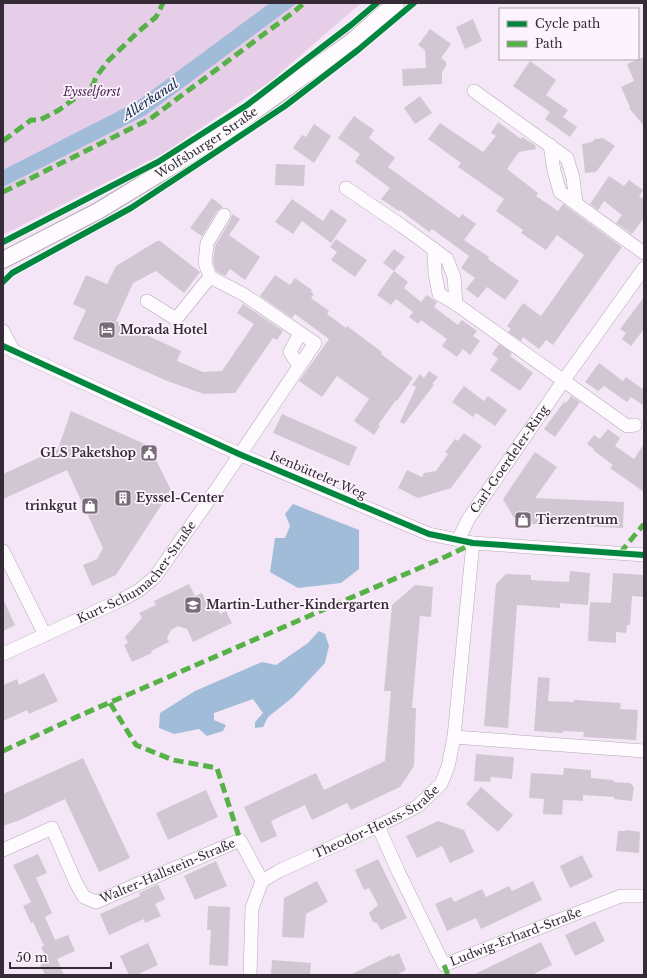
<svg xmlns="http://www.w3.org/2000/svg" width="647" height="978" viewBox="0 0 647 978" font-family="'Libre Baskerville',serif">
<style>
.green{fill:#e6cee9}
.water{fill:#a1bcd9}
.building{fill:#d1c7d3}
.lines{fill:none;stroke-linecap:round;stroke-linejoin:round}
.minor-casing{stroke:#b4a9b5;stroke-width:14}
.tertiary-casing{stroke:#b4a9b5;stroke-width:18}
.minor{stroke:#fdfbfe;stroke-width:13}
.tertiary{stroke:#fdfbfe;stroke-width:16}
.quiet{stroke:#56b246;stroke-width:5;stroke-dasharray:10 5;stroke-linecap:butt}
.cycleway-casing{stroke:#fdf3fe;stroke-width:8}
.cycleway{stroke:#00873e;stroke-width:6}
.labels{text-anchor:middle;stroke-width:3.5;stroke-linejoin:round;paint-order:stroke}
.park-label{font-size:12px;font-style:italic;fill:#4b1f52;stroke:#fdf3fe}
.street-label{font-size:12px;fill:#352b36;stroke:#fdf3fe}
.poi-label{font-size:12px;font-weight:bold;fill:#352b36;stroke:#fdf3fe;text-anchor:start}
.water-label{font-size:13px;font-style:italic;fill:#0a2e46;stroke:#fdf3fe}
</style>
<rect width="100%" height="100%" fill="#f4e6f6"/>
<polygon class="green" points="3,3 361,3 271,81 164,153 3,235"/>
<g class="water">
<polygon points="270,3 297,3 146,115 3,187 3,170 136,102"/>
<polygon points="293,504 359,530 359,569 341,583 298,588 270,572 275,538 285,538 290,526 285,514"/>
<polygon points="319,631 325,634 329,646 325,663 293,697 268,717 263,727 255,728 255,722 263,713 253,699 214,713 214,720 226,725 223,731 207,736 199,729 174,734 159,728 160,713 195,691 262,662 276,665 308,643"/>
</g>
<g class="building">
<polygon points="473,19 482,41 465,49 456,27"/>
<polygon points="430,29 451,44 441,58 446,62 446,66 442,72 442,84 403,86 402,69 426,68 425,50 418,45"/>
<polygon points="644,57 644,126 629,108 630,107 621,87 634,81 627,64"/>
<polygon points="530,61 556,80 546,95 568,110 563,117 577,127 570,137 545,119 550,112 513,86"/>
<polygon points="420,96 432,113 415,124 404,108"/>
<polygon points="354,116 374,130 369,138 395,158 388,167 459,218 462,214 476,224 464,240 489,257 488,259 519,281 505,300 487,287 478,298 466,289 475,278 461,268 469,256 432,229 429,232 400,210 399,211 381,199 390,188 355,162 360,154 338,138"/>
<polygon points="498,122 521,139 522,137 535,145 536,149 519,152 507,169 538,193 536,196 558,211 563,204 622,247 553,345 546,340 539,349 523,337 521,341 508,332 511,329 507,326 523,303 541,316 584,255 557,235 546,250 521,233 523,230 496,211 504,199 458,167 461,163 428,139 440,123 483,152 496,136 491,133"/>
<polygon points="314,124 331,136 314,163 293,148 302,135 306,137"/>
<polygon points="603,138 615,146 596,172 585,173 582,144 592,142 595,139"/>
<polygon points="276,164 305,165 304,186 275,185"/>
<polygon points="609,176 624,186 629,180 643,190 639,196 644,199 644,218 632,234 616,223 622,215 604,201 598,210 590,204"/>
<polygon points="212,198 223,207 217,211 202,236 190,228"/>
<polygon points="292,199 323,221 331,209 347,220 331,243 302,221 293,234 275,222"/>
<polygon points="232,214 240,219 229,235 260,257 245,280 230,269 225,276 216,271 213,262 215,246 231,219"/>
<polygon points="336,239 367,260 355,277 331,260 337,252 330,247"/>
<polygon points="157,241 160,241 200,272 184,293 156,271 133,283 116,321 181,351 177,361 203,372 222,371 254,324 237,313 243,304 283,331 277,340 273,338 235,393 204,394 167,381 73,339 86,310 73,304 86,275 107,284 116,266"/>
<polygon points="394,249 405,257 394,271 383,263"/>
<polygon points="394,271 408,282 404,288 421,302 427,295 437,302 434,307 458,325 462,320 477,331 473,336 480,341 470,355 463,349 457,357 442,346 447,339 421,320 418,324 409,317 413,312 396,299 391,305 377,295"/>
<polygon points="275,275 290,285 295,278 312,290 311,292 314,294 311,298 329,311 327,314 346,328 347,326 382,352 381,354 413,378 397,401 396,400 378,425 380,426 374,435 354,421 369,399 337,376 322,397 299,381 329,339 295,314 292,318 260,296"/>
<polygon points="644,297 644,329 631,346 622,339 626,333 620,329"/>
<polygon points="499,344 512,353 510,356 533,373 520,391 490,370 498,359 492,354"/>
<polygon points="599,363 623,381 626,377 644,390 644,406 631,397 627,402 604,386 598,391 585,382"/>
<polygon points="429,371 438,377 432,384 434,385 404,424 400,422 416,387 412,385 420,374 424,378"/>
<polygon points="464,386 484,401 488,396 507,410 495,426 476,413 473,417 452,402"/>
<polygon points="571,396 580,402 555,437 544,429 564,402 566,403"/>
<polygon points="71,411 149,446 171,490 116,575 92,586 83,565 97,559 103,548 67,470 3,499 3,474 58,449"/>
<polygon points="282,414 357,447 349,466 273,433"/>
<polygon points="608,429 620,438 615,446 634,459 644,444 644,492 610,468 613,465 593,450 594,449 587,444 594,435 600,439"/>
<polygon points="464,433 482,446 451,488 418,498 398,488 407,470 422,477 424,473 436,471 448,454 445,452 455,439 458,441"/>
<polygon points="535,452 557,467 535,498 624,502 623,528 517,523 503,499"/>
<polygon points="570,571 590,573 588,605 560,603 560,608 517,605 508,728 484,726 496,584 506,574 531,575 531,580 569,582"/>
<polygon points="613,573 644,575 644,597 632,596 630,625 627,625 626,633 616,632 616,643 588,641 590,602 611,603"/>
<polygon points="189,584 195,596 202,593 207,605 214,602 220,614 226,611 232,623 193,642 187,629 178,626 171,630 167,638 169,642 151,651 152,653 132,662 124,645 128,643 125,637 142,618 139,613 156,605 154,601"/>
<polygon points="415,585 433,587 431,617 420,616 412,708 416,708 414,766 400,787 351,810 347,803 312,820 305,805 271,821 277,836 261,843 244,807 316,773 324,790 385,761 391,691 384,691 392,605"/>
<polygon points="3,599 15,625 3,631"/>
<polygon points="44,673 58,701 29,714 27,710 3,721 3,685 17,679 19,685"/>
<polygon points="538,677 550,678 548,701 574,702 574,700 576,700 621,703 620,709 638,710 636,740 583,737 584,732 563,731 563,733 534,731"/>
<polygon points="476,754 514,757 512,779 491,777 490,782 474,781"/>
<polygon points="83,758 130,858 99,872 65,799 20,820 3,826 3,794"/>
<polygon points="564,768 591,770 591,778 613,780 614,782 630,783 634,787 632,801 614,799 614,797 583,795 583,801 563,800 562,815 543,814 544,799 529,798 531,773 563,775"/>
<polygon points="481,787 513,815 498,832 466,804"/>
<polygon points="206,790 218,817 168,840 156,813"/>
<polygon points="438,821 464,830 474,852 450,863 442,846 417,858 406,836"/>
<polygon points="627,830 640,832 639,853 616,851 618,831 625,831"/>
<polygon points="38,854 47,873 36,878 52,913 45,917 55,940 68,935 75,951 57,959 64,975 45,975 40,965 48,961 41,947 44,946 33,922 31,923 23,906 31,902 13,865"/>
<polygon points="582,855 593,877 570,888 560,866"/>
<polygon points="378,859 407,918 381,930 377,923 373,922 369,913 378,905 369,888 364,890 355,870"/>
<polygon points="216,861 227,886 195,900 184,876"/>
<polygon points="317,881 328,902 306,914 304,938 282,937 284,898"/>
<polygon points="533,881 542,900 481,929 476,918 447,931 435,904 451,897 454,902 482,889 486,897 509,886 512,891"/>
<polygon points="158,884 165,899 155,904 161,916 145,923 144,919 109,935 100,914 140,896 139,893"/>
<polygon points="208,906 230,907 228,966 209,965 211,930 207,930"/>
<polygon points="595,921 605,941 575,956 565,935"/>
<polygon points="541,942 552,965 532,975 473,975"/>
<polygon points="148,943 158,965 136,975 129,975 120,956"/>
<polygon points="399,953 406,970 396,975 350,975 391,955 391,957"/>
<polygon points="272,960 311,963 310,975 271,975"/>
</g>
<g class="lines">
<g class="minor-casing">
<g id="minor">
<polyline points="474,91 567,158 573,178 576,203"/>
<polyline points="550,145 554,171 560,192 644,253"/>
<polyline points="346,188 402,226 447,259 454,277 456,304"/>
<polyline points="434,249 435,274 439,294 456,304 627,426 635,425"/>
<polyline points="147,301 176,319 210,277 205,263 207,243 224,215"/>
<polyline points="3,331 14,352"/>
<polyline points="3,346 239,454 429,534 473,543 644,555"/>
<polyline points="299,366 290,352 300,333"/>
<path id="s1" d="M458,540L469,518L564,380L644,268"/>
<polyline points="3,551 45,635"/>
<path id="s2" d="M3,654L121,600L138,591L155,577L220,484L315,343L243,294L210,277"/>
<polyline points="454,737 644,751"/>
<path id="s3" d="M378,826L399,873L444,965L621,896H644"/>
<path id="s4" d="M3,850L52,828L76,883L84,897L96,902L240,840L262,881"/>
<path id="s5" d="M250,975L252,908L262,881L279,871L378,826L418,806L441,784L448,767L454,737L473,543"/>
</g>
</g>
<g class="tertiary-casing">
<g id="tertiary">
<path id="s6" d="M3,260L98,211L169,168L224,133L351,42L396,3"/>
</g>
</g>
<use href="#minor" class="minor"/>
<use href="#tertiary" class="tertiary"/>
<g class="quiet">
<polyline points="3,141 31,120 40,120 59,110 93,85 96,77 108,61 139,31 156,17 163,3"/>
<polyline points="3,192 150,119 295,11 304,3"/>
<polyline points="620,553 644,524"/>
<polyline points="110,703 136,745 173,760 217,768 240,840"/>
<polyline points="3,751 81,715 447,556 472,544"/>
<polyline points="444,965 448,975"/>
</g>
<g class="cycleway-casing">
<g id="cycleway">
<polyline points="3,242 158,162 247,105 351,25 377,3"/>
<polyline points="3,282 12,273 131,208 210,156 285,106 358,50 414,3"/>
<polyline points="3,346 239,454 429,534 473,543 644,555"/>
</g>
</g>
<use href="#cycleway" class="cycleway"/>
</g>
<defs>
<g id="hotel-square" transform="scale(0.9)"><rect x="-9" y="-9" width="18" height="18" rx="4" fill="#786c79" stroke="#fdf3fe"/><path d="M-6-4.5h1.5V1H6V5H4.5V3h-9V5H-6ZM-4 0a1.8 1.8 0 1 1 3.6 0ZM.5 0V-2.5h3Q6-2.5 6 0Z" fill="#fff"/></g>
<g id="civic-square" transform="scale(0.9)"><rect x="-9" y="-9" width="18" height="18" rx="4" fill="#786c79" stroke="#fdf3fe"/><path d="M-.6-6.5H3V-4.5H.6V-3L4-1V1h2V6H-6V1h2V-1L-.6-3ZM-1.2 2.5V6h2.4V2.5Z" fill="#fff"/></g>
<g id="building-square" transform="scale(0.9)"><rect x="-9" y="-9" width="18" height="18" rx="4" fill="#786c79" stroke="#fdf3fe"/><path d="M-4-6H4V6H1V3H-1V6H-4ZM-2.5-4.3h1.7v1.8h-1.7ZM.8-4.3h1.7v1.8H.8ZM-2.5-1h1.7V.8h-1.7ZM.8-1h1.7V.8H.8Z" fill="#fff"/></g>
<g id="shop-square" transform="scale(0.9)"><rect x="-9" y="-9" width="18" height="18" rx="4" fill="#786c79" stroke="#fdf3fe"/><path d="M-5-2.5h2.3a2.7 3.5 0 0 1 5.4 0H5L5.5 6h-11ZM-1.5-2.5h3a1.5 2.3 0 0 0-3 0Z" fill="#fff"/></g>
<g id="school-square" transform="scale(0.9)"><rect x="-9" y="-9" width="18" height="18" rx="4" fill="#786c79" stroke="#fdf3fe"/><path d="M0-5L7-2L0 1L-7-2ZM-4 1L0 2.5L4 1V4Q0 6-4 4Z" fill="#fff"/></g>
</defs>
<g fill-rule="evenodd">
<use href="#hotel-square" x="107" y="330"/>
<use href="#civic-square" x="149" y="453"/>
<use href="#building-square" x="123" y="498"/>
<use href="#shop-square" x="90" y="506"/>
<use href="#shop-square" x="523" y="520"/>
<use href="#school-square" x="193" y="605"/>
</g>
<g class="labels">
<g class="park-label">
<text x="92" y="96">Eysselforst</text>
</g>
<g class="street-label">
<text dy="4" stroke="none"><textPath href="#s6" startOffset="235">Wolfsburger Straße</textPath></text>
<text dy="4" stroke="none"><textPath href="#s1" startOffset="96">Carl-Goerdeler-Ring</textPath></text>
<text transform="translate(318 475) rotate(23)" y="4">Isenbütteler Weg</text>
<text dy="4" stroke="none"><textPath href="#s2" startOffset="160">Kurt-Schumacher-Straße</textPath></text>
<text dy="4" stroke="none"><textPath href="#s5" startOffset="225">Theodor-Heuss-Straße</textPath></text>
<text dy="4" stroke="none"><textPath href="#s4" startOffset="221">Walter-Hallstein-Straße</textPath></text>
<text dy="4" stroke="none"><textPath href="#s3" startOffset="231">Ludwig-Erhard-Straße</textPath></text>
</g>
<g class="poi-label">
<text x="120" y="334">Morada Hotel</text>
<text x="136" y="457" text-anchor="end">GLS Paketshop</text>
<text x="136" y="502">Eyssel-Center</text>
<text x="77" y="510" text-anchor="end">trinkgut</text>
<text x="536" y="524">Tierzentrum</text>
<text x="206" y="609">Martin-Luther-Kindergarten</text>
</g>
<g class="water-label">
<text transform="translate(150 99) rotate(-33)" y="5">Allerkanal</text>
</g>
</g>
<rect width="647" height="978" fill="none" stroke="#352b36" stroke-width="8"/>
<rect x="499" y="8" width="140" height="52" fill="#fdf3fe" stroke="#ada3ae"/>
<rect x="507" y="21" width="20" height="6" fill="#00873e" stroke="#ada3ae"/>
<text x="535" y="28" font-size="12" fill="#352b36">Cycle path</text>
<rect x="507" y="41" width="20" height="6" fill="#56b246" stroke="#ada3ae"/>
<text x="535" y="48" font-size="12" fill="#352b36">Path</text>
<path d="M10 962v6h101v-6" fill="none" stroke="#352b36" stroke-width="2"/>
<text x="16" y="962" font-size="12" fill="#352b36" stroke="#fdf3fe" stroke-width="3" paint-order="stroke">50 m</text>
</svg>
